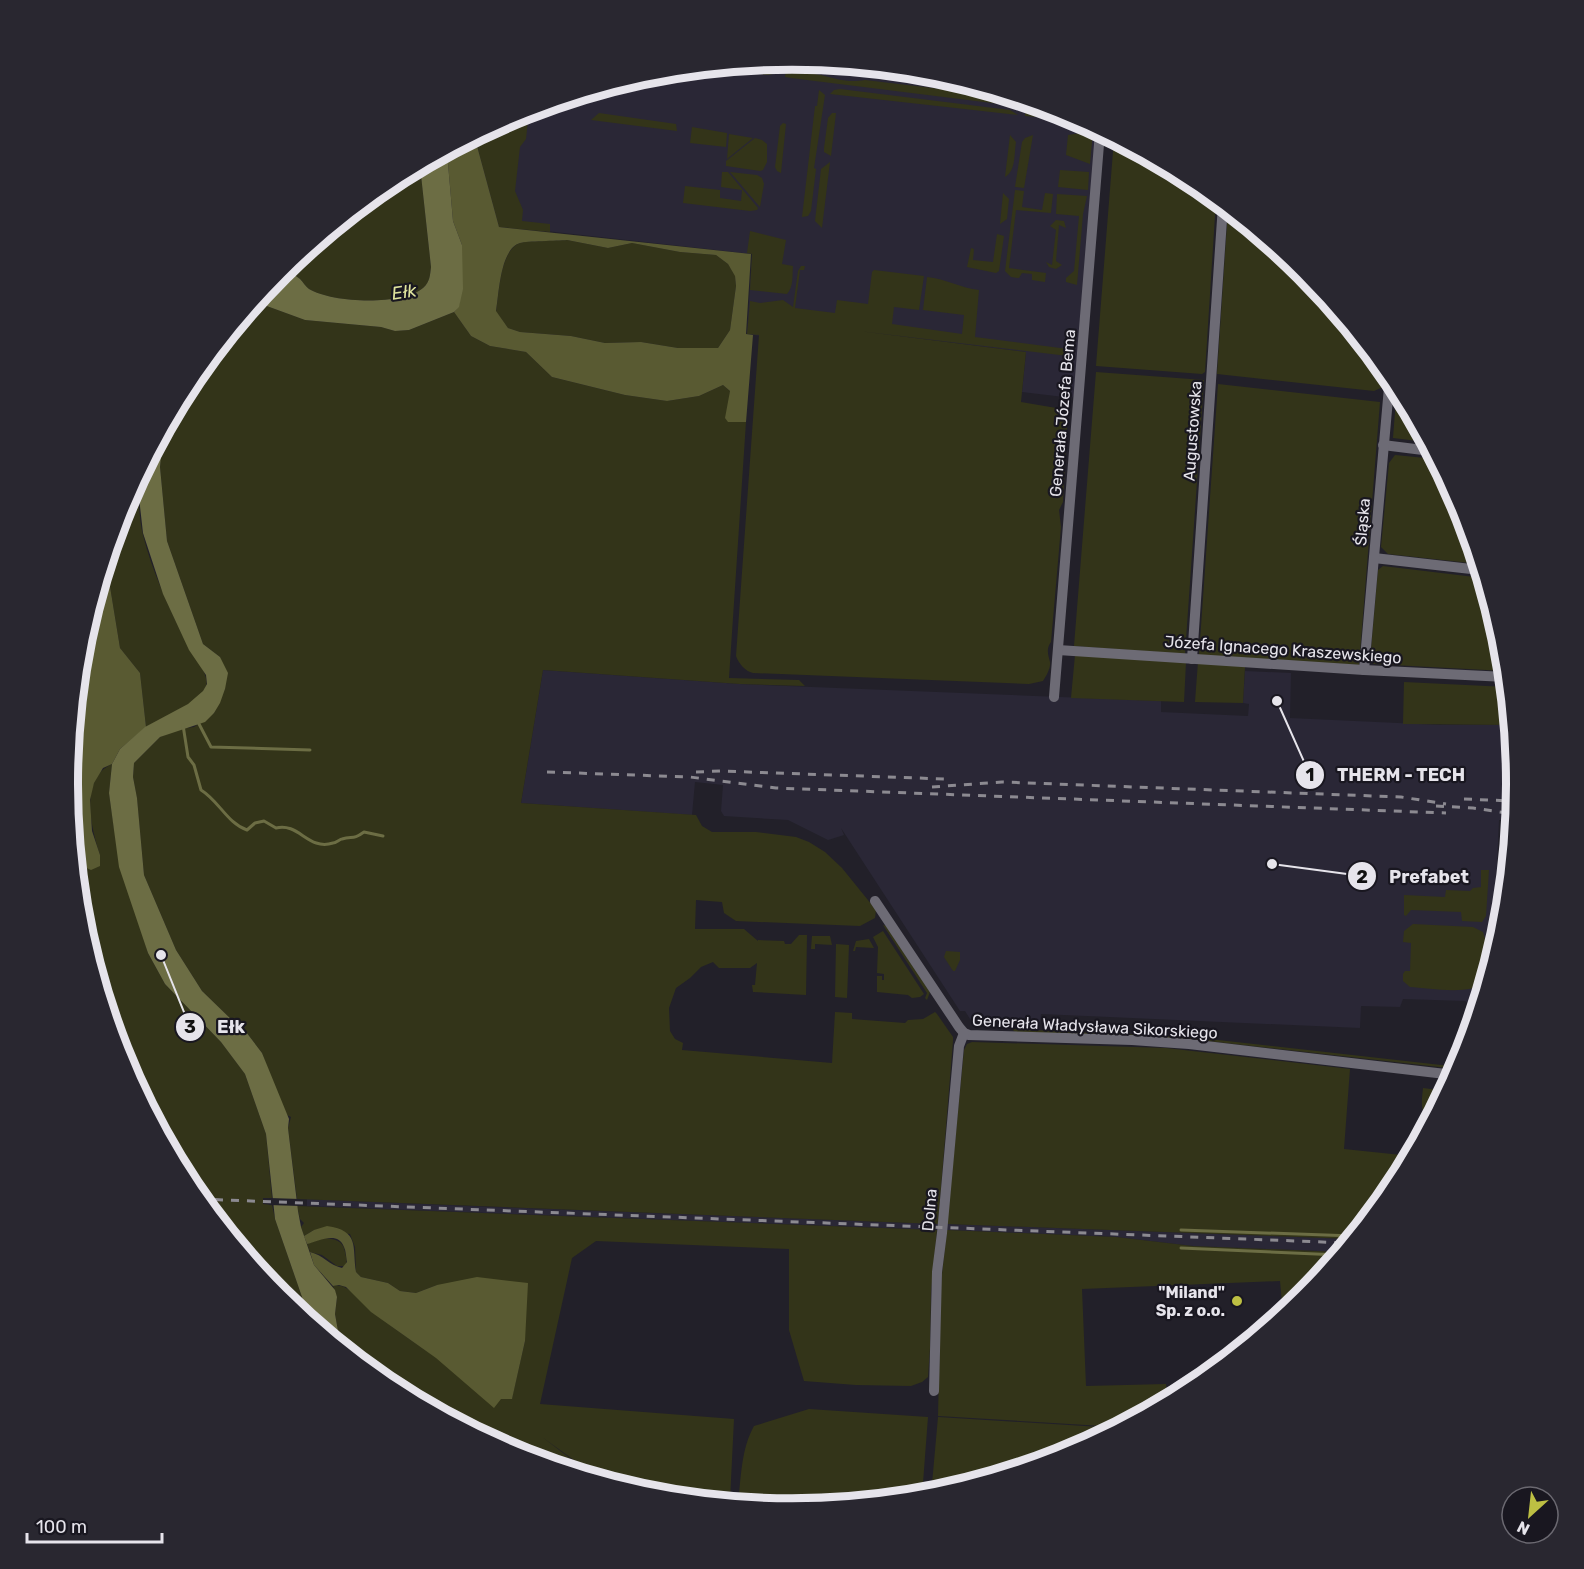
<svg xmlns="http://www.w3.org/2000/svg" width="1584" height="1569" viewBox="0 0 1584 1569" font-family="Rubik,sans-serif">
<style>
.built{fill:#2a2736}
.green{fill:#333419}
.forest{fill:#595a32;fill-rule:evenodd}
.water{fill:#6c6d44}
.pier{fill:#222029}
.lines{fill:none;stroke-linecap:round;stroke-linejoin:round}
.stream{stroke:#6c6d44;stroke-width:3}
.minor{stroke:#6d6b75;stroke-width:10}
.rail{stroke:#8c8a91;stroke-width:3;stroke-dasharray:8 8;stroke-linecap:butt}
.poi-dot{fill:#bdbf43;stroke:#191720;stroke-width:2}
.labels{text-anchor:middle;stroke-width:4.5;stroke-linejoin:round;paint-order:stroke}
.street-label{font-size:16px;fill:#e6e4eb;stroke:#191720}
.poi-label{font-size:16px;font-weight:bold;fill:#e6e4eb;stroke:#191720;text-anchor:end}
.water-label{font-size:18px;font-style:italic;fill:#dfe39d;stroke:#191720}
.rim{fill:none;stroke:#e6e4eb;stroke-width:8}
.leader{fill:none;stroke:#e6e4eb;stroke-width:2}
.callout-dot{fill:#e6e4eb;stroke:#191720;stroke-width:2}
.mark-label{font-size:18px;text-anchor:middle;font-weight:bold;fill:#111}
.callout-label{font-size:18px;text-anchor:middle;font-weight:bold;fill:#e6e4eb;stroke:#191720;stroke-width:4.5;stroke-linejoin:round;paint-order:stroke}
</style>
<rect width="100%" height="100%" fill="#222029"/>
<g class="built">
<polygon points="777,62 962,83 1070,115 1096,130 1075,394 1072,398 1022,392 1026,352 764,319 762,336 747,334 752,254 492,225 470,142 471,139 515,115 651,74"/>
<polygon points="543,670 740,684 1161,701 1161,712 1248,716 1249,704 1243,703 1245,671 1291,673 1290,718 1441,725 1511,725 1516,785 1513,821 1499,820 1496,887 1506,888 1503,926 1477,1012 1474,1007 1465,1001 1403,999 1400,1007 1361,1006 1360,1028 1041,1014 1040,1025 972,1022 965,1011 960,1011 841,828 844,835 828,840 788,820 724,816 721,811 723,785 695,782 692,815 521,803"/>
<polygon points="307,1199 466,1206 938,1224 937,1230 307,1206"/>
<polygon points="947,1224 1352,1239 1341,1252 1193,1246 1116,1237 947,1230"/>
</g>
<g class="green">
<polygon points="738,65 778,70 778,73 768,75 731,70 730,74 712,72 713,68"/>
<path d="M786,71C798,72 810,73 821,75C837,79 848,83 865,80L1008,97L1037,106L1036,117L1025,116V107L791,78L785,77Z"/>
<polygon points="875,74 965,84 978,87 876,76"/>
<polygon points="840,89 1010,110 1018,115 830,94 834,90"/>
<polygon points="819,90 825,95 814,168 816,169 811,211 808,216 802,217 815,106 817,106"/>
<polygon points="529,111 526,139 520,147 515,191 523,210 522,221 550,224 550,232 499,227 477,146 482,133 515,115"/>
<polygon points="599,113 676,124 677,131 591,120"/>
<polygon points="832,113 836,113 831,156 824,152 824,148 828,118"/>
<polygon points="783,123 786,124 781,173 777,171 775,167 780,126"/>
<polygon points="692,127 727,133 726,147 690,143"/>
<polygon points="1093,131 1090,164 1066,155 1068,135"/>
<polygon points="729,134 753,138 727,159"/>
<path d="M1010,135L1016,142C1014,154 1016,171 1005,177Z"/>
<polygon points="1033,135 1024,188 1015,187 1022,142 1025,138"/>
<polygon points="755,138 762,140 767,144 767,162 763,170 760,171 726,166 726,161"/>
<polygon points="1114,139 1195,182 1216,200 1205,372 1202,374 1096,366"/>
<polygon points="830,162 822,228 815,221 821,169"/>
<path d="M420,166L431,267C430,275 430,282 423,288C402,306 332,303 309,289C306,287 303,282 300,279C295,275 290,272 285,268L390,182Z"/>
<polygon points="1060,170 1089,172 1088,190 1058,187"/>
<polygon points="722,172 728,172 758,208 757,210 750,211 683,203 685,186 720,190 720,198 741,201 742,190 721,187"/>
<polygon points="730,172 757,175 762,178 764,184 760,207"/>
<polygon points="1015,190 1024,191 1022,207 1042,210 1045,193 1053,194 1051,213 1016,210 1009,268 1046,273 1045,282 1032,280 1032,274 1022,273 1019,278 1011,277 1005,271"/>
<polygon points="1003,193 1009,199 1007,219 1000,224"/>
<polygon points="1057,194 1087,196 1083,214 1077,285 1066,282 1066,278 1074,271 1079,216 1056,214"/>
<polygon points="1228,210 1305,272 1384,369 1383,387 1374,391 1217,374"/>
<polygon points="1056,220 1064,221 1066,228 1059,225 1056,261 1062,265 1056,269 1049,267 1046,262 1052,265 1056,230 1050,226"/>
<path d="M750,231L786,240L782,264L793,266C792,276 794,286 787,294L750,290L752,254L747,253Z"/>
<polygon points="997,234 1004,236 999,271 996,273 967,267 971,248 974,249 973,260 993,262"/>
<path d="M567,240L608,248L632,243L680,252L716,255L728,264L735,275L736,286L730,330L718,348H678L641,342L605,343L571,336L520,332L508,328L496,312C499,294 500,250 520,243C526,241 557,241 567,240Z"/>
<path d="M801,266H805L804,270H800L795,308L835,313L837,300L868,304L872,272L874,270L924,276L919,310L894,307L892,324L962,334L964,315L923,310L927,277C946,279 961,288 979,290L975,337L1068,349V356L859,331L1026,352L1021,402L1068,410L1063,502L1059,510L1061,527L1051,642C1046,649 1048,654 1050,662C1051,668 1046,676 1043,681L1029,684L753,673C745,671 739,664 736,656L759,335L747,334L750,301L760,303L783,300L793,307L798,271Z"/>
<polygon points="264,305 305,320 381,327 395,331 409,330 454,312 471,336 490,346 526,352 552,377 625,395 667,401 699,396 723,385 730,391 728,422 746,422 729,678 799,680 805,686 740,684 543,670 521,803 696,815 702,826 712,832 756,832 796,837 809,842 825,852 842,868 876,910 875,918 860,926 736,921 724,913 722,902 696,900 695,929 744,929 758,941 758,940 784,941 785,944 791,944 799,935 807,935 806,995 753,992 752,985 755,985 757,963 750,968 719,968 713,962 701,967 690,978 676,988 669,1008 670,1031 675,1039 683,1043 682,1050 832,1063 835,1012 852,1013 852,1019 905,1023 908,1020 923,1019 935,1012 937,1014 953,1037 953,1041 938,1224 297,1199 288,1128 291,1117 287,1115 278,1096 262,1053 243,1028 234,1022 202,991 176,950 144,875 137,799 133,777 134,763 160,737 179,729 194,727 214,713 225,689 220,657 203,644 167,541 160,467 164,430 190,382 251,307"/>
<polygon points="1096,372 1204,380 1185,654 1074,646"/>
<polygon points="1218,384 1380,402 1359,665 1199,655"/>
<polygon points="1397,386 1426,442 1393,438"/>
<polygon points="1395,455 1436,459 1461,508 1479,564 1388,554 1381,547 1389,463"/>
<path d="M134,485H138C139,501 139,519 143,535C152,571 168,605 184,638C190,651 210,673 206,686C200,703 161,719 146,727L140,673L120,648L106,562L123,507Z"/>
<polygon points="1383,566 1483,578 1503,643 1505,671 1374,664 1370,661 1378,570"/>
<polygon points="1075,655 1186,662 1184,702 1071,698"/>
<polygon points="1198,662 1245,666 1243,703 1195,702"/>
<polygon points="1404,682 1507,687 1511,725 1403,724"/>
<path d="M112,764L109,793L114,828L148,953L165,984L221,1042L245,1074L266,1134L272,1198H263V1204L272,1205L275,1219L311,1323L279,1297L189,1187L123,1061L81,926L75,863L76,865L100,855C91,828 79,779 112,764Z"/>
<polygon points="1481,870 1489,870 1486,916 1482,922 1462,921 1461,912 1411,910 1406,916 1404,915 1404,895 1445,897 1446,890 1470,891 1473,888 1481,887"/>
<path d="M1413,924L1473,927L1483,932L1485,939L1484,982C1472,996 1428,988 1410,987L1403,981V974L1405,971H1410L1411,943L1403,942L1404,931Z"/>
<polygon points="883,925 886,926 930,992 927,1000 925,998 927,993"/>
<polygon points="883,931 924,994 920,997 912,998 908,995 877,992 877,976 882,976 882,980 884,980 884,974 877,973 878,947 873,937"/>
<polygon points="812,936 830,936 832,945 815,944 815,949 811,949"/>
<polygon points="869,939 874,948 856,947 855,951 853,951 856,941"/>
<polygon points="836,944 849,945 847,998 835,997"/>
<polygon points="946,951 960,952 960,960 955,971 953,971 944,957"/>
<polygon points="1012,1029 1191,1037 1459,1067 1457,1069 1190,1039 1015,1032"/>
<polygon points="972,1042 1166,1048 1350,1069 1344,1149 1411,1156 1394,1187 1352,1239 947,1224 964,1050 967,1044"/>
<path d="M1423,1088L1446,1091L1430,1120C1419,1112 1422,1100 1423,1088Z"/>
<path d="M297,1206L937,1230L931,1292L930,1348L928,1377L922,1382L911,1386L856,1385L804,1381L789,1330V1249L596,1241L572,1258L540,1404L734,1419L730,1500L726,1503L650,1495L603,1481L542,1437L571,1459L561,1468L514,1454L389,1387L352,1356L338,1331L335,1314L337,1297L333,1286C349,1282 362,1304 374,1313C414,1344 458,1372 501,1399L512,1398L525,1341L437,1285L416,1293L400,1291L388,1283L361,1277L356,1272L355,1247L350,1234L314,1230L304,1236L301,1227L304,1223L300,1219Z"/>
<polygon points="947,1230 1116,1237 1193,1246 1341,1252 1304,1297 1297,1303 1282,1303 1280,1281 1082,1289 1086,1386 1166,1384 1167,1400 1170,1400 1119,1427 938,1416 941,1283"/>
<path d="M323,1238C335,1239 343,1240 345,1252C346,1258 348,1260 345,1266H337L322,1255L310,1252L307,1244Z"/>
<path d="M809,1409L928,1417L922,1496L792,1509L738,1504C741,1478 741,1449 754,1426Z"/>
<polygon points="938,1417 1117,1428 1069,1454 1040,1463 1016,1459 1014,1470 931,1495"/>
</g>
<g class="forest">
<path d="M482,133L477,146L499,227L751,254L746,334L753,335L746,422H728L725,418L730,391L723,385L699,396L667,401L625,395L552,377L526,352L490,346L471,336L454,312L459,306L462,245L453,221L447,152ZM567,240L608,248L632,243L680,252L716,255L728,264L735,276L736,286L730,330L718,348H678L641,342L605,343L571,336L520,332L508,328L496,311C499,294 500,249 520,243C527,241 557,241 567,240Z"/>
<polygon points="106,562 120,648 140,673 146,727 120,749 112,764 103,768 94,783 90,800 92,831 100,855 100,866 91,870 75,863 68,784 81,643"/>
<path d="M327,1226C360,1231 352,1246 356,1272L361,1277L388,1283L400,1291L416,1293L437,1285L477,1277L528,1283L525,1341L512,1399H501L494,1408L436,1358L371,1312L346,1287L339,1285L333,1286L314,1265L310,1252C323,1255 329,1265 342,1268L347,1262C346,1257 346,1251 344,1247C338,1230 317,1242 307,1244L304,1236L314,1230Z"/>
<polygon points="571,1459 600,1480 561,1468"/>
</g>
<g class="water">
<path d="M447,152L453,221L462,245L463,289L459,307L454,312L409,330L395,331L381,327L305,320L264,305L251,307L285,268C290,272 295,275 300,279C303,282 306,287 309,289C332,303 402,306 423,288C430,282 430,275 431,267L420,166Z"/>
<polygon points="164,430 160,467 167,541 203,644 220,657 228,673 225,689 220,703 214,713 205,722 160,737 134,763 133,777 137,798 144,875 176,950 202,991 234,1022 243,1028 262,1053 289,1119 288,1128 298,1211 301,1227 314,1265 335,1290 337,1297 335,1314 338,1331 352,1356 311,1323 275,1219 266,1134 245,1074 221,1042 165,984 148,953 119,867 109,793 112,764 120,749 145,727 188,704 203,691 207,684 206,675 189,650 163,594 143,533 137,480"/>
</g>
<polygon class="pier" points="269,1198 300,1199 300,1206 269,1205"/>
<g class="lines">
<g class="stream">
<polyline points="198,722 211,747 310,750"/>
<path d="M183,725L188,757L194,765L201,790C219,801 227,823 247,830L255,823L264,821L276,828C299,822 308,851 333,843C336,843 340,839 342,839C353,836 353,840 364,832L383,836"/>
<polyline points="1181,1230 1354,1236"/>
<polyline points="1181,1248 1339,1255"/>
</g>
<g class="minor">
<polyline points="911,72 936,75"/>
<polyline points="1383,445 1431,451"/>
<polyline points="1374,558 1480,570"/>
<polyline points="1058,650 1364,670 1506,677"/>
<polyline points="1192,659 1223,205"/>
<polyline points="1364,670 1390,376"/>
<polyline points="1054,697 1100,132"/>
<polyline points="875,901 959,1027 964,1033 969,1035 1132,1040 1189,1044 1454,1075"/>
<polyline points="934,1391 937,1272 942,1233 959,1046 964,1033"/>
</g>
<g class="rail">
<polyline points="547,772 690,777 776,788 1446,813"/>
<polyline points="696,772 720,771 945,779"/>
<polyline points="932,787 1002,782 1401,797 1446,804"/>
<polyline points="1464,799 1511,801"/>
<polyline points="1436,806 1473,808 1514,814"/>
<polyline points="199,1199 1349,1243"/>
</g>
</g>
<circle class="poi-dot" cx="1237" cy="1301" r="6"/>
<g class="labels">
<g class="street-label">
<text transform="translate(1062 413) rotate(-85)" y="6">Generała Józefa Bema</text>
<text transform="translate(1192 431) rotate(-86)" y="6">Augustowska</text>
<text transform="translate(1362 522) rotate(-85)" y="6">Śląska</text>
<text transform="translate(1283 649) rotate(4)" y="6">Józefa Ignacego Kraszewskiego</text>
<text transform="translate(1095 1026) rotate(3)" y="6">Generała Władysława Sikorskiego</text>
<text transform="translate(929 1210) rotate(-85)" y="6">Dolna</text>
</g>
<g class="poi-label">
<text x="1225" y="1298">"Miland"<tspan x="1225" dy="18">Sp. z o.o.</tspan></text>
</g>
<g class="water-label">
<text transform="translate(404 292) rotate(-8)" y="6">Ełk</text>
</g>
</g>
<path d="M0 0H1584V1569H0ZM78 784a714 714 0 1 1 1428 0a714 714 0 1 1-1428 0Z" fill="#292730" fill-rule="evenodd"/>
<path class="rim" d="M78 784a714 714 0 1 1 1428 0a714 714 0 1 1-1428 0Z"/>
<path class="leader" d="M1277 701L1310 775M1272 864L1362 876M161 955L190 1027"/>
<g class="callout-dot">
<circle cx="1277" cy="701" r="6"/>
<circle cx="1272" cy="864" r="6"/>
<circle cx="161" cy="955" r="6"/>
<circle cx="1310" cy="775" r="15"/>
<circle cx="1362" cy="876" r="15"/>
<circle cx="190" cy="1027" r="15"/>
</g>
<g class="mark-label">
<text x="1310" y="781">1</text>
<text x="1362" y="883">2</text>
<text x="190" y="1033">3</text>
</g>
<g class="callout-label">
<text x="1401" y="781">THERM - TECH</text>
<text x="1429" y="883">Prefabet</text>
<text x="231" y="1033">Ełk</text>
</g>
<g transform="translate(1530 1515) rotate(207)"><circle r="28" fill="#191720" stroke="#6b6971" stroke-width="1.5"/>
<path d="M0-4.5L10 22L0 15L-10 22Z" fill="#bdbf43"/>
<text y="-9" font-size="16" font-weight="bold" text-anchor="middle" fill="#e6e4eb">N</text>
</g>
<path d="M27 1533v9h135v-9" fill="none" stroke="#e6e4eb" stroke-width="3"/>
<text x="36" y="1533" font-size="18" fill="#e6e4eb" stroke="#191720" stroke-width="4.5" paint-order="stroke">100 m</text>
</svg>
